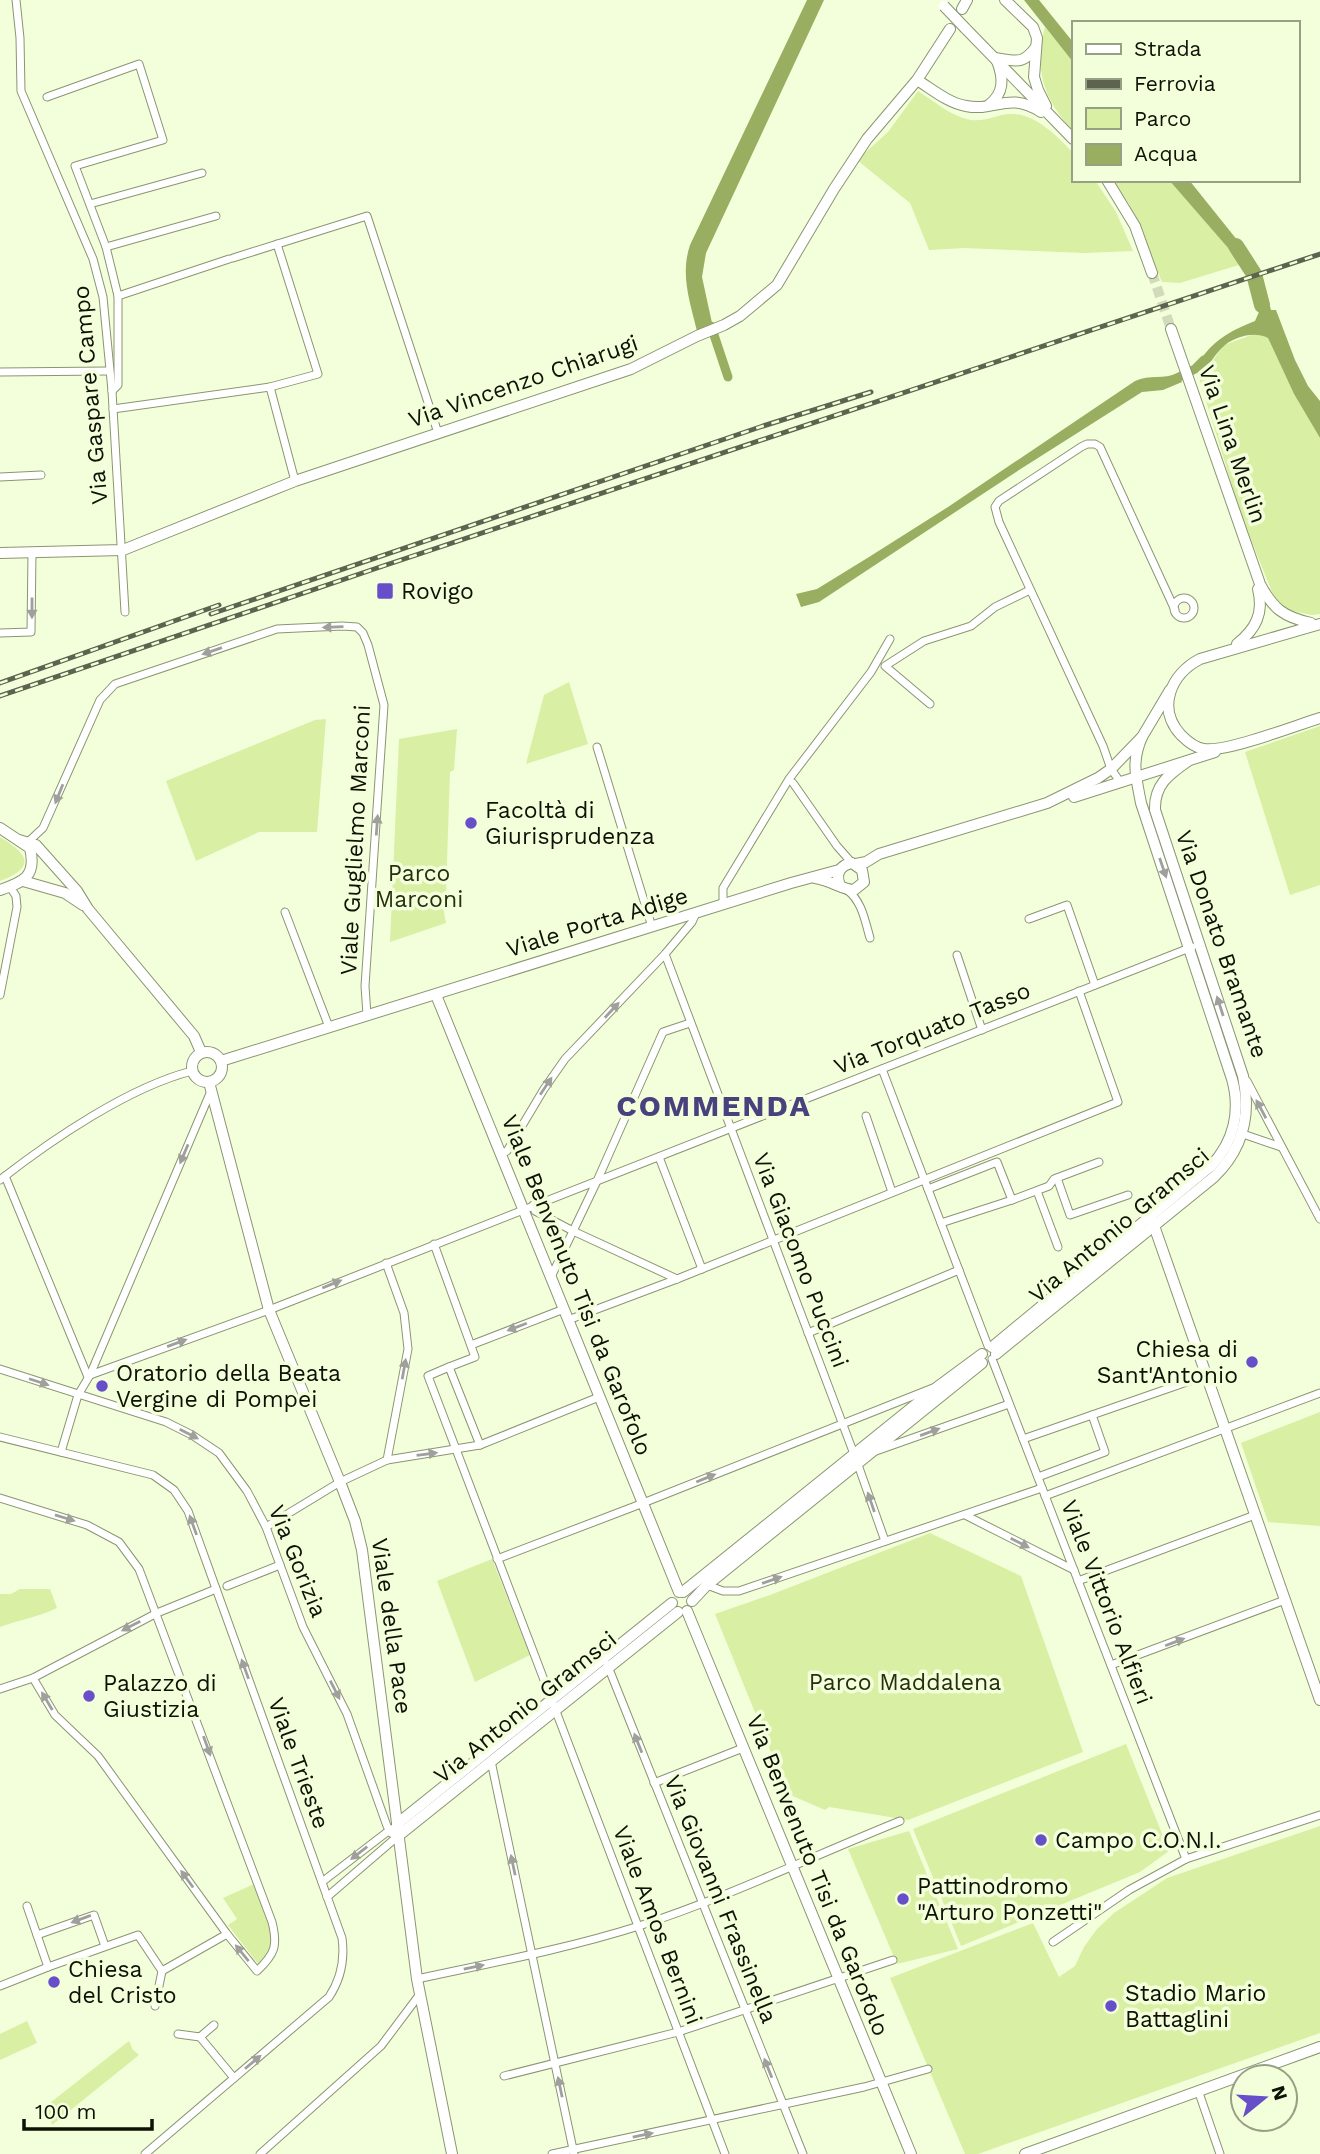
<svg xmlns="http://www.w3.org/2000/svg" width="1320" height="2154" viewBox="0 0 1320 2154" font-family="'Work Sans',sans-serif">
<style>
.green{fill:#d9efa4}
.water{fill:#99ae61}
.lines{fill:none;stroke-linecap:round;stroke-linejoin:round}
.canal{stroke:#99ae61;stroke-width:9}
.river{stroke:#99ae61;stroke-width:16}
.secondary-tunnel{stroke:#d1dbba;stroke-width:10;stroke-dasharray:10 5;stroke-linecap:butt}
.street-casing{stroke:#8a9573;stroke-width:9}
.secondary-casing{stroke:#8a9573;stroke-width:12}
.street{stroke:#fff;stroke-width:7}
.secondary{stroke:#fff;stroke-width:10}
.rail-casing{stroke:#5c634e;stroke-width:5}
.rail{stroke:#f3ffda;stroke-width:2.5;stroke-dasharray:8;stroke-linecap:butt}
.secondary-bridge-casing{stroke:#8a9573;stroke-width:12;stroke-linecap:butt}
.secondary-bridge{stroke:#fff;stroke-width:10}
.oneway{fill:#9fa09b}
.poi-dot{fill:#674fc9;stroke:#f3ffda;stroke-width:2.5}
.labels{text-anchor:middle;stroke-width:7;stroke-linejoin:round;paint-order:stroke}
.street-label{font-size:23px;fill:#0e1105;stroke:#f3ffda}
.poi-label{font-size:23px;fill:#0e1105;stroke:#f3ffda;text-anchor:start}
.park-label{font-size:23px;fill:#272f0e;stroke:#f3ffda}
.district-label{font-size:30px;font-weight:bold;letter-spacing:2px;fill:#49417e;stroke:#f3ffda}
</style>
<rect width="100%" height="100%" fill="#f3ffda"/>
<g class="green">
<path d="M1045,27L1073,62V131C1043,99 1034,69 1045,27Z"/>
<path d="M918,91C934,101 952,117 971,120C985,122 996,115 1009,114C1034,112 1058,137 1073,153V180H1095L1116,212L1133,251L1085,253L964,248L929,250L910,203L857,160L888,132Z"/>
<polygon points="1113,180 1169,180 1242,264 1180,283 1162,282 1129,204"/>
<polygon points="1254,334 1260,334 1268,338 1294,394 1320,438 1320,614 1312,615 1286,610 1275,599 1242,518 1198,375 1211,363 1224,345"/>
<polygon points="569,682 588,744 526,764 544,695"/>
<polygon points="326,719 317,832 259,832 196,861 166,781 315,720"/>
<polygon points="1320,726 1320,885 1290,895 1245,752"/>
<polygon points="457,729 454,770 450,772 446,892 443,907 446,923 390,942 399,739"/>
<path d="M0,837C28,854 37,867 0,881Z"/>
<polygon points="1320,1412 1320,1526 1268,1522 1241,1443"/>
<polygon points="930,1533 1021,1576 1083,1752 908,1820 829,1807 825,1810 788,1794 715,1614 770,1595"/>
<polygon points="492,1559 530,1655 475,1682 437,1581"/>
<path d="M20,1589H50L57,1608C39,1617 19,1620 0,1627V1594H11Z"/>
<polygon points="1126,1744 1169,1851 1140,1872 961,1946 913,1829"/>
<polygon points="1320,1826 1320,2033 978,2154 965,2154 890,1978 1033,1923 1059,1977 1075,1966 1084,1947 1097,1929 1114,1913 1167,1878"/>
<polygon points="909,1831 958,1949 897,1964 848,1849"/>
<path d="M254,1884C265,1912 284,1940 259,1965L228,1925L237,1919L223,1898Z"/>
<polygon points="27,2021 37,2043 0,2060 0,2034"/>
<polygon points="129,2041 133,2050 139,2055 52,2125 49,2116 41,2110"/>
</g>
<g class="water">
<path d="M807,0H824L706,253L702,277L712,323L697,331C690,302 680,275 690,245Z"/>
<polygon points="1024,0 1039,0 1073,42 1073,62"/>
<polygon points="1169,180 1189,180 1254,261 1242,264"/>
<path d="M1264,284L1271,310H1276L1295,360L1308,386L1320,401V438L1294,394L1268,338C1255,331 1236,336 1225,345C1215,353 1211,365 1198,375L1196,366C1213,340 1228,332 1255,321L1259,312L1252,288Z"/>
<path d="M1178,373L1182,382L1163,390L1142,392L1019,470L819,602L801,607L796,594L817,589L869,557L948,507L1135,381C1150,374 1163,380 1178,373Z"/>
</g>
<g class="lines">
<g class="canal">
<polyline points="711,326 728,377"/>
<polyline points="1169,382 1195,369 1204,360"/>
</g>
<polyline class="river" points="1236,246 1254,274 1262,305"/>
<polyline class="secondary-tunnel" points="1152,273 1171,329"/>
<g class="street-casing">
<g id="street">
<polyline points="16,0 20,38 21,91 93,259 103,297 112,391 125,612"/>
<polyline points="47,97 139,64 163,140 75,166 106,247 118,296 118,385 112,391"/>
<polyline points="90,204 202,173"/>
<polyline points="106,247 216,216"/>
<polyline points="233,258 367,216 438,433"/>
<polyline points="118,296 229,259"/>
<polyline points="0,372 109,371"/>
<polyline points="270,387 295,481"/>
<polyline points="113,409 270,387 318,374 277,244"/>
<polyline points="0,477 41,475"/>
<circle cx="1184" cy="608" r="10"/>
<polyline points="0,633 31,632 32,552"/>
<polyline points="930,704 885,666 924,641 971,626 995,607 1030,590"/>
<polyline points="597,747 652,927"/>
<polyline points="793,783 837,846 852,863"/>
<polyline points="1121,783 1111,769 1103,746 999,522 995,507 999,501 1081,447 1087,444 1095,444 1100,447 1175,610"/>
<polyline points="28,842 43,828 100,700 115,684 277,629 342,626 357,627 363,633 368,645 384,705 365,986 367,1015"/>
<path d="M847,890C862,901 865,921 870,938"/>
<polyline points="723,905 723,888 789,779 871,672 890,639"/>
<polyline points="285,912 329,1027"/>
<polyline points="1029,919 1067,905 1095,985"/>
<polyline points="665,954 857,1462 885,1541"/>
<polyline points="957,955 982,1030"/>
<polyline points="0,995 17,907 16,896 10,887"/>
<polyline points="882,1069 988,1346"/>
<polyline points="1247,1081 1320,1219"/>
<polyline points="866,1116 892,1192"/>
<polyline points="1240,1133 1281,1147"/>
<polyline points="501,1154 507,1151 544,1089 565,1059 665,954 692,922 696,913"/>
<polyline points="659,1157 702,1269"/>
<polyline points="5,1176 88,1377"/>
<polyline points="1057,1178 1070,1215 1128,1195"/>
<path d="M0,1180C51,1140 129,1087 192,1071"/>
<polyline points="928,1189 997,1162 1012,1200 1049,1186 1054,1179 1099,1162"/>
<polyline points="1037,1191 1058,1247"/>
<polyline points="533,1205 535,1211 573,1231 677,1279"/>
<polyline points="941,1223 1012,1200"/>
<polyline points="434,1244 475,1357 449,1367"/>
<polyline points="386,1263 404,1313 408,1349 387,1460"/>
<polyline points="551,1277 597,1181 663,1032 690,1023"/>
<polyline points="568,1320 677,1279 1118,1102 1079,991"/>
<polyline points="808,1333 959,1270"/>
<polyline points="471,1345 564,1309"/>
<polyline points="992,1359 1186,1859"/>
<polyline points="0,1369 166,1422 192,1435 219,1453 247,1491 266,1527 303,1627 347,1714 387,1826 391,1833 398,1836 327,1897"/>
<polyline points="90,1375 269,1310 1192,947"/>
<path d="M0,1437L153,1475L174,1490L188,1511L342,1938C345,1960 341,1979 329,1997L145,2154"/>
<polyline points="1023,1439 1207,1375"/>
<polyline points="480,1445 449,1367 428,1376 725,2154"/>
<polyline points="876,1451 1009,1404"/>
<polyline points="61,1452 78,1395 90,1375 211,1091"/>
<polyline points="1038,1477 1105,1452 1092,1415"/>
<polyline points="1045,1496 1320,1393"/>
<path d="M0,1498L87,1525L119,1542L139,1569L272,1922C278,1946 275,1954 257,1971L227,1934L98,1756L55,1715L33,1678"/>
<polyline points="965,1515 1074,1570"/>
<polyline points="266,1527 340,1482 387,1460 480,1445 599,1397"/>
<polyline points="497,1559 633,1507 933,1388"/>
<polyline points="1078,1581 1255,1515"/>
<polyline points="707,1585 723,1591 739,1591 1042,1488"/>
<polyline points="227,1586 280,1565"/>
<polyline points="607,1664 803,2154"/>
<polyline points="1111,1665 1285,1600"/>
<polyline points="0,1689 33,1678 157,1613 216,1589"/>
<polyline points="491,1761 574,2154"/>
<polyline points="654,1783 743,1748"/>
<polyline points="322,1882 391,1829"/>
<polyline points="27,1906 48,1967"/>
<polyline points="37,1935 94,1915 105,1946"/>
<polyline points="1053,1942 1129,1890 1186,1859 1320,1815"/>
<polyline points="162,1971 227,1934"/>
<path d="M417,1979C491,1963 566,1949 639,1926C728,1897 813,1856 900,1821"/>
<polyline points="0,1986 48,1967 138,1935 162,1971"/>
<polyline points="155,2006 162,1971"/>
<polyline points="178,2034 200,2037 234,2078"/>
<polyline points="200,2037 214,2025"/>
<polyline points="504,2076 678,2032 893,1960"/>
<polyline points="1198,2090 1220,2154"/>
<polyline points="260,2154 381,2046 420,1994"/>
<polyline points="552,2154 864,2087 928,2069"/>
</g>
</g>
<g class="secondary-casing">
<g id="secondary">
<polyline points="1005,0 1033,27 1037,38 1034,77 1038,90 1046,106"/>
<polyline points="962,9 967,0"/>
<polyline points="965,28 1073,139"/>
<path d="M995,58C1016,61 1023,65 1036,47"/>
<path d="M917,80C932,89 948,103 966,106C996,112 1008,91 1041,112"/>
<path d="M989,105C1004,93 1004,79 997,61"/>
<polyline points="1107,180 1135,226 1152,273"/>
<path d="M1171,329L1260,584C1273,609 1284,617 1311,623"/>
<polyline points="0,553 123,550 295,481 631,369 697,336 724,325 740,316 777,285 834,189 867,139 917,80 950,29"/>
<path d="M1320,624L1200,659C1171,674 1156,708 1181,735C1187,741 1195,748 1204,749C1228,752 1294,726 1320,718"/>
<path d="M1237,644C1256,629 1264,613 1258,589"/>
<polyline points="1074,797 1215,752"/>
<path d="M0,828L30,848C37,877 23,882 0,890"/>
<polyline points="19,840 36,845 77,891 88,909 194,1036 201,1052"/>
<polyline points="856,864 866,862 879,854 1047,803 1098,778 1111,769 1142,737 1170,690"/>
<path d="M815,878C830,880 843,890 854,890L864,882L862,870L852,863C840,865 835,874 840,885"/>
<polyline points="23,881 65,893 83,905"/>
<polyline points="436,995 679,1592"/>
<circle cx="207" cy="1067" r="15"/>
<polyline points="221,1061 791,883 839,870"/>
<polyline points="209,1082 269,1310 340,1482 355,1521 362,1550 417,1979 452,2154"/>
<polyline points="1152,1220 1320,1700"/>
<path d="M992,1347L1211,1166C1234,1142 1241,1111 1232,1079L1141,803C1136,777 1131,762 1142,737"/>
<path d="M996,1354L1214,1177C1243,1149 1251,1114 1243,1076L1155,810C1154,785 1169,774 1188,761"/>
<polyline points="683,1592 940,1385 982,1354"/>
<polyline points="692,1601 707,1585 982,1363"/>
<polyline points="687,1611 911,2154"/>
<polyline points="397,1824 672,1603"/>
<polyline points="398,1836 678,1612"/>
<polyline points="1025,2154 1320,2047"/>
</g>
</g>
<use href="#street" class="street"/>
<use href="#secondary" class="secondary"/>
<g class="rail-casing">
<g id="rail">
<polyline points="211,614 763,426 871,392"/>
<polyline points="0,683 219,605"/>
<polyline points="0,696 383,566 1320,254"/>
</g>
</g>
<use href="#rail" class="rail"/>
<g class="secondary-bridge-casing">
<polyline id="secondary-bridge" points="944,6 965,28"/>
</g>
<use href="#secondary-bridge" class="secondary-bridge"/>
</g>
<defs><path id="oneway-solid" d="M-6-.8H1V-3.2L6.5 0L1 3.2V.8H-6Z" transform="scale(1.75)"/></defs>
<g class="oneway">
<use href="#oneway-solid" transform="translate(32 608) rotate(90)"/>
<use href="#oneway-solid" transform="translate(333 627) rotate(178)"/>
<use href="#oneway-solid" transform="translate(212 651) rotate(161)"/>
<use href="#oneway-solid" transform="translate(59 794) rotate(112)"/>
<use href="#oneway-solid" transform="translate(377 825) rotate(-86)"/>
<use href="#oneway-solid" transform="translate(1163 868) rotate(71)"/>
<use href="#oneway-solid" transform="translate(1220 1006) rotate(-108)"/>
<use href="#oneway-solid" transform="translate(612 1010) rotate(-47)"/>
<use href="#oneway-solid" transform="translate(546 1086) rotate(-56)"/>
<use href="#oneway-solid" transform="translate(1261 1109) rotate(-118)"/>
<use href="#oneway-solid" transform="translate(184 1154) rotate(113)"/>
<use href="#oneway-solid" transform="translate(332 1284) rotate(-22)"/>
<use href="#oneway-solid" transform="translate(517 1327) rotate(159)"/>
<use href="#oneway-solid" transform="translate(177 1343) rotate(-20)"/>
<use href="#oneway-solid" transform="translate(404 1369) rotate(-80)"/>
<use href="#oneway-solid" transform="translate(39 1382) rotate(18)"/>
<use href="#oneway-solid" transform="translate(930 1432) rotate(-20)"/>
<use href="#oneway-solid" transform="translate(189 1434) rotate(27)"/>
<use href="#oneway-solid" transform="translate(427 1454) rotate(-7)"/>
<use href="#oneway-solid" transform="translate(706 1478) rotate(-22)"/>
<use href="#oneway-solid" transform="translate(871 1502) rotate(-109)"/>
<use href="#oneway-solid" transform="translate(65 1518) rotate(17)"/>
<use href="#oneway-solid" transform="translate(193 1525) rotate(-110)"/>
<use href="#oneway-solid" transform="translate(1020 1543) rotate(27)"/>
<use href="#oneway-solid" transform="translate(772 1580) rotate(-19)"/>
<use href="#oneway-solid" transform="translate(131 1626) rotate(153)"/>
<use href="#oneway-solid" transform="translate(1175 1642) rotate(-21)"/>
<use href="#oneway-solid" transform="translate(245 1669) rotate(-110)"/>
<use href="#oneway-solid" transform="translate(335 1690) rotate(63)"/>
<use href="#oneway-solid" transform="translate(47 1701) rotate(-121)"/>
<use href="#oneway-solid" transform="translate(638 1743) rotate(-112)"/>
<use href="#oneway-solid" transform="translate(207 1746) rotate(70)"/>
<use href="#oneway-solid" transform="translate(359 1853) rotate(142)"/>
<use href="#oneway-solid" transform="translate(513 1865) rotate(-102)"/>
<use href="#oneway-solid" transform="translate(187 1879) rotate(-126)"/>
<use href="#oneway-solid" transform="translate(81 1919) rotate(160)"/>
<use href="#oneway-solid" transform="translate(242 1953) rotate(-129)"/>
<use href="#oneway-solid" transform="translate(474 1967) rotate(-12)"/>
<use href="#oneway-solid" transform="translate(253 2062) rotate(-40)"/>
<use href="#oneway-solid" transform="translate(768 2068) rotate(-112)"/>
<use href="#oneway-solid" transform="translate(560 2087) rotate(-102)"/>
<use href="#oneway-solid" transform="translate(643 2135) rotate(-12)"/>
</g>
<g class="poi-dot">
<rect x="376" y="582" width="18" height="18" rx="3.5"/>
<circle cx="471" cy="823" r="7"/>
<circle cx="1252" cy="1362" r="7"/>
<circle cx="102" cy="1386" r="7"/>
<circle cx="89" cy="1696" r="7"/>
<circle cx="1041" cy="1840" r="7"/>
<circle cx="903" cy="1899" r="7"/>
<circle cx="54" cy="1982" r="7"/>
<circle cx="1111" cy="2006" r="7"/>
</g>
<g class="labels">
<g class="street-label">
<text transform="translate(523 381) rotate(-19)" y="8">Via Vincenzo Chiarugi</text>
<text transform="translate(90 395) rotate(-95)" y="8">Via Gaspare Campo</text>
<text transform="translate(1233 444) rotate(71)" y="8">Via Lina Merlin</text>
<text transform="translate(355 840) rotate(-87)" y="8">Viale Guglielmo Marconi</text>
<text transform="translate(597 922) rotate(-17)" y="8">Viale Porta Adige</text>
<text transform="translate(1222 944) rotate(71)" y="8">Via Donato Bramante</text>
<text transform="translate(932 1028) rotate(-22)" y="8">Via Torquato Tasso</text>
<text transform="translate(1119 1225) rotate(-40)" y="8">Via Antonio Gramsci</text>
<text transform="translate(801 1260) rotate(69)" y="8">Via Giacomo Puccini</text>
<text transform="translate(577 1285) rotate(68)" y="8">Viale Benvenuto Tisi da Garofolo</text>
<text transform="translate(298 1561) rotate(68)" y="8">Via Gorizia</text>
<text transform="translate(1107 1602) rotate(69)" y="8">Viale Vittorio Alfieri</text>
<text transform="translate(392 1626) rotate(82)" y="8">Viale della Pace</text>
<text transform="translate(525 1707) rotate(-39)" y="8">Via Antonio Gramsci</text>
<text transform="translate(299 1763) rotate(70)" y="8">Viale Trieste</text>
<text transform="translate(818 1875) rotate(68)" y="8">Via Benvenuto Tisi da Garofolo</text>
<text transform="translate(721 1899) rotate(68)" y="8">Via Giovanni Frassinella</text>
<text transform="translate(658 1925) rotate(69)" y="8">Viale Amos Bernini</text>
</g>
<g class="poi-label">
<text x="401" y="599">Rovigo</text>
<text x="485" y="818">Facoltà di<tspan x="485" dy="26">Giurisprudenza</tspan></text>
<text x="1238" y="1357" text-anchor="end">Chiesa di<tspan x="1238" dy="26">Sant'Antonio</tspan></text>
<text x="116" y="1381">Oratorio della Beata<tspan x="116" dy="26">Vergine di Pompei</tspan></text>
<text x="103" y="1691">Palazzo di<tspan x="103" dy="26">Giustizia</tspan></text>
<text x="1055" y="1848">Campo C.O.N.I.</text>
<text x="917" y="1894">Pattinodromo<tspan x="917" dy="26">"Arturo Ponzetti"</tspan></text>
<text x="68" y="1977">Chiesa<tspan x="68" dy="26">del Cristo</tspan></text>
<text x="1125" y="2001">Stadio Mario<tspan x="1125" dy="26">Battaglini</tspan></text>
</g>
<g class="park-label">
<text x="419" y="881">Parco<tspan x="419" dy="26">Marconi</tspan></text>
<text x="905" y="1690">Parco Maddalena</text>
</g>
<g class="district-label">
<text x="714" y="1116">COMMENDA</text>
</g>
</g>
<rect x="1072" y="21" width="228" height="161" fill="#f3ffda" stroke="#97a085" stroke-width="2"/>
<rect x="1086" y="44" width="35" height="10" fill="#ffffff" stroke="#97a085" stroke-width="2"/>
<text x="1134" y="56" font-size="21" fill="#0e1105">Strada</text>
<rect x="1086" y="79" width="35" height="10" fill="#5c634e" stroke="#97a085" stroke-width="2"/>
<text x="1134" y="91" font-size="21" fill="#0e1105">Ferrovia</text>
<rect x="1086" y="108" width="35" height="21" fill="#d9efa4" stroke="#97a085" stroke-width="2"/>
<text x="1134" y="126" font-size="21" fill="#0e1105">Parco</text>
<rect x="1086" y="144" width="35" height="21" fill="#99ae61" stroke="#97a085" stroke-width="2"/>
<text x="1134" y="161" font-size="21" fill="#0e1105">Acqua</text>
<g transform="translate(1264 2098) rotate(72)"><circle r="33" fill="#f3ffda" stroke="#97a085" stroke-width="2"/>
<path d="M0-5L12 26L0 18L-12 26Z" fill="#674fc9"/>
<text y="-10" font-size="19" font-weight="bold" text-anchor="middle" fill="#0e1105">N</text>
</g>
<path d="M24 2119v10h128v-10" fill="none" stroke="#0e1105" stroke-width="3.5"/>
<text x="35" y="2119" font-size="21" fill="#0e1105" stroke="#f3ffda" stroke-width="5" paint-order="stroke">100 m</text>
</svg>
